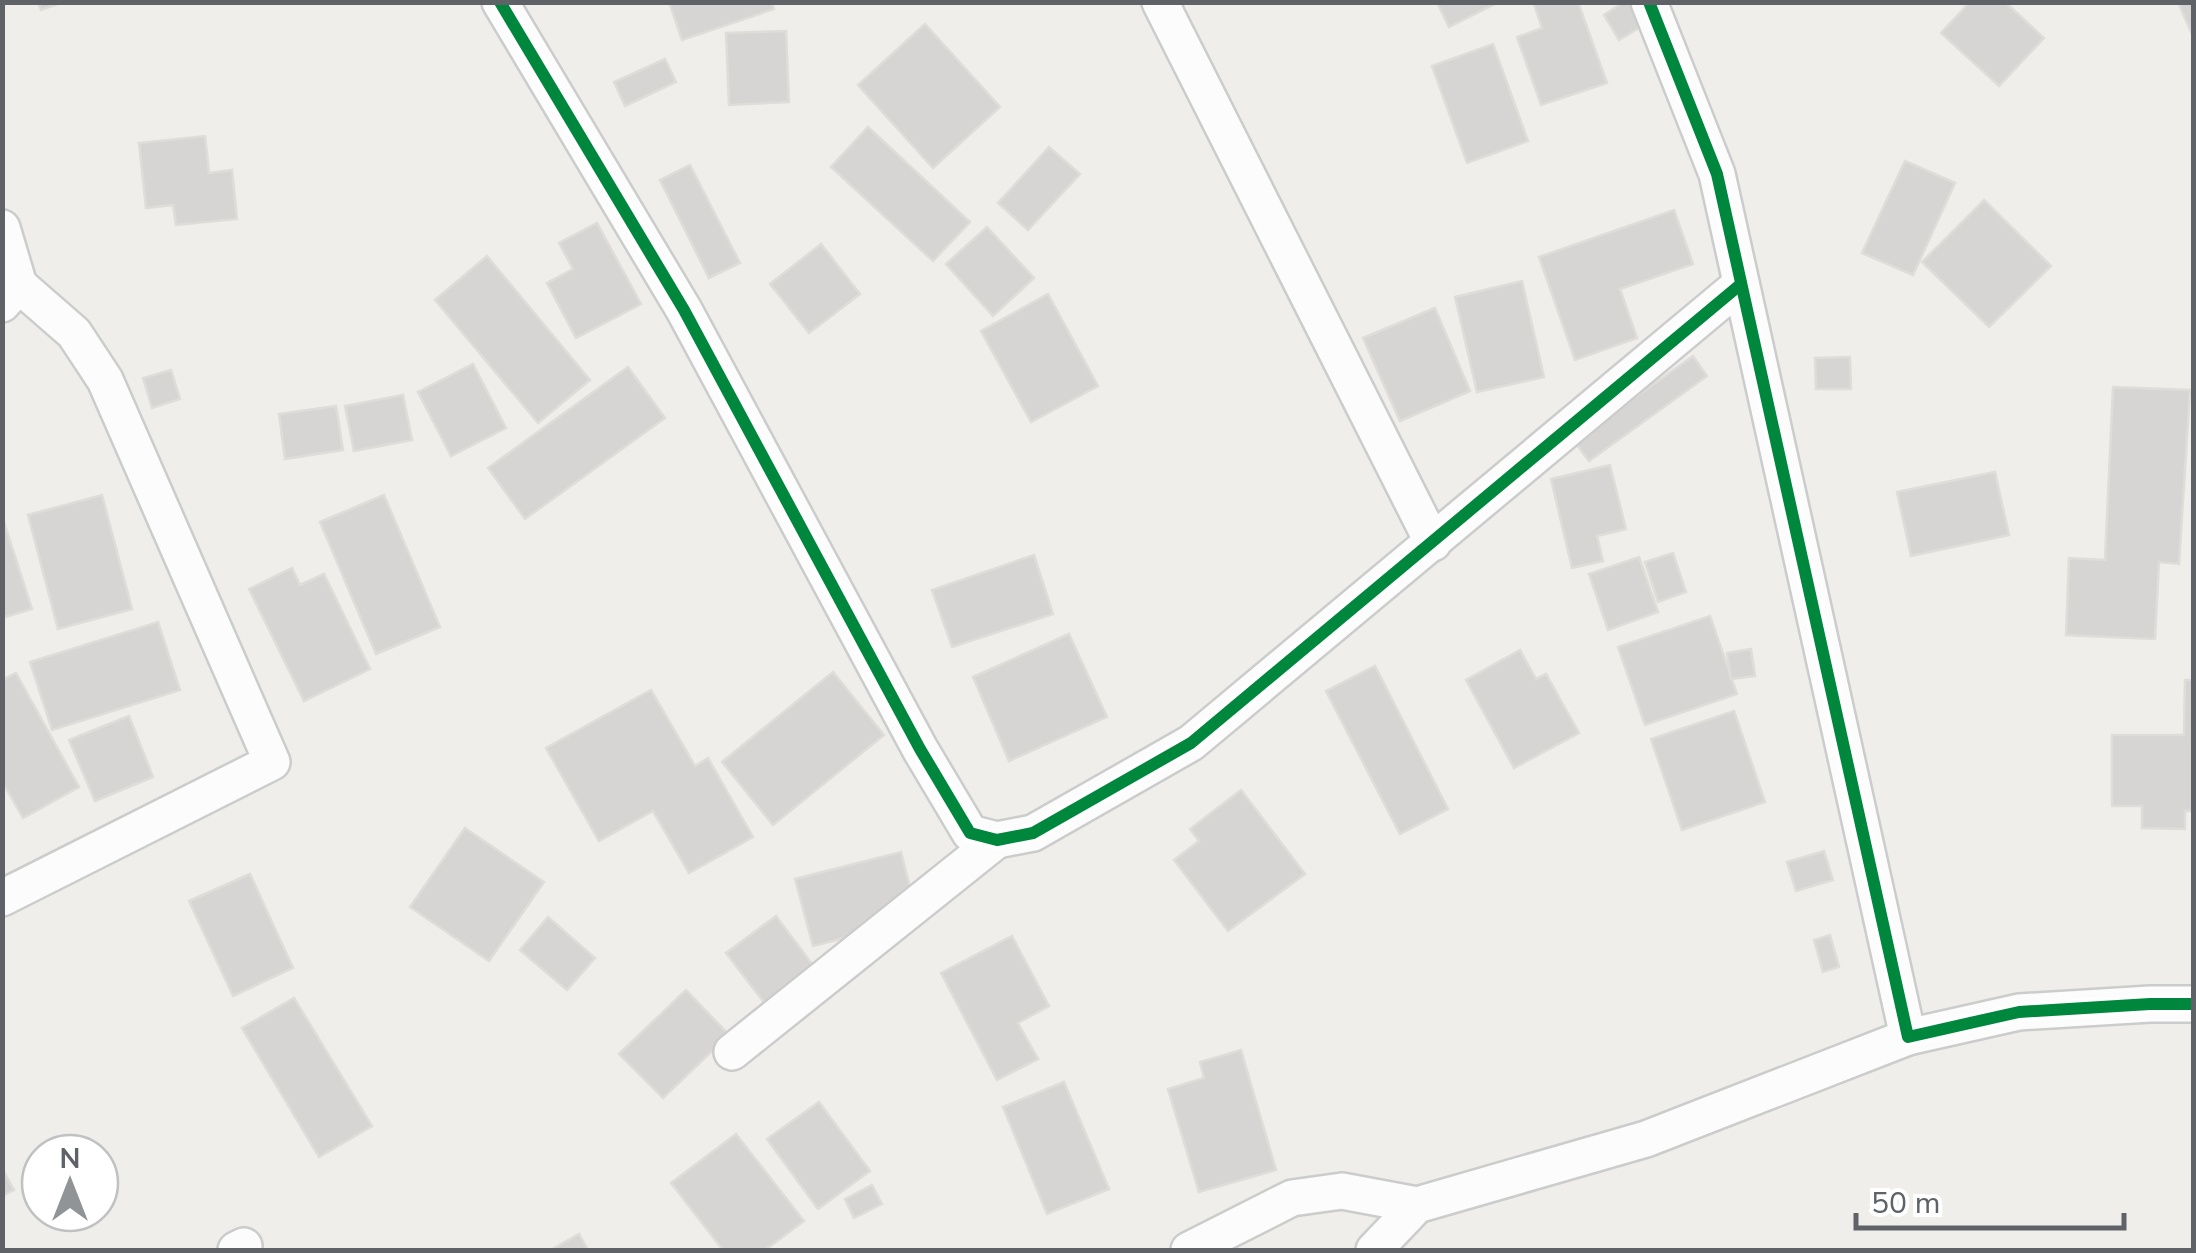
<svg xmlns="http://www.w3.org/2000/svg" width="2196" height="1253" viewBox="0 0 2196 1253" font-family="'Nunito Sans',sans-serif">
<style>
.building{fill:#d6d5d3;stroke:#deddd9;stroke-width:2.5}
.lines{fill:none;stroke-linecap:round;stroke-linejoin:round}
.minor-casing{stroke:#cbcccc;stroke-width:40}
.minor{stroke:#fdfcfc;stroke-width:35}
.cycleway-casing{stroke:#fff;stroke-width:19}
.cycleway{stroke:#00873e;stroke-width:12}
</style>
<rect width="100%" height="100%" fill="#efeeea"/>
<g class="building">
<polygon points="38,2 63,2 41,10"/>
<polygon points="669,2 772,2 774,9 682,40"/>
<polygon points="1437,2 1499,2 1449,27"/>
<polygon points="1538,2 1578,2 1607,83 1541,105 1517,37 1542,28 1534,4"/>
<polygon points="1624,2 1628,2 1642,26 1619,40 1604,15"/>
<polygon points="1970,2 2005,2 2044,38 1999,86 1941,33"/>
<polygon points="2178,2 2194,2 2194,39"/>
<polygon points="925,24 1000,107 933,168 858,85"/>
<polygon points="786,31 789,102 729,105 726,33"/>
<polygon points="1493,44 1528,141 1467,163 1432,66"/>
<polygon points="665,59 676,82 625,106 614,82"/>
<polygon points="868,127 970,222 933,261 831,167"/>
<polygon points="205,136 209,173 232,170 237,219 176,225 173,205 146,208 139,143"/>
<polygon points="1049,147 1080,174 1028,230 998,203"/>
<polygon points="1905,161 1955,183 1913,275 1862,253"/>
<polygon points="690,165 740,263 709,278 660,180"/>
<polygon points="1984,200 2051,266 1989,327 1922,262"/>
<polygon points="1674,210 1693,264 1620,289 1637,338 1575,360 1539,257"/>
<polygon points="597,223 641,304 576,338 547,283 573,269 559,243"/>
<polygon points="987,227 1034,278 993,316 946,264"/>
<polygon points="821,244 860,294 809,333 770,284"/>
<polygon points="487,256 590,380 538,423 435,300"/>
<polygon points="1522,281 1544,377 1477,392 1455,297"/>
<polygon points="1048,294 1098,386 1031,422 981,331"/>
<polygon points="1435,308 1470,391 1400,421 1363,338"/>
<polygon points="1693,356 1707,376 1589,461 1574,441"/>
<polygon points="1850,357 1851,389 1816,389 1815,358"/>
<polygon points="473,364 506,428 451,456 418,392"/>
<polygon points="628,367 665,418 525,519 488,468"/>
<polygon points="171,370 180,399 152,408 143,378"/>
<polygon points="2113,387 2190,390 2179,564 2159,562 2155,639 2066,635 2069,558 2105,560"/>
<polygon points="403,395 412,440 354,451 345,406"/>
<polygon points="336,406 343,450 285,459 279,414"/>
<polygon points="1610,465 1626,529 1597,536 1603,561 1572,568 1551,479"/>
<polygon points="1995,472 2009,535 1911,556 1897,492"/>
<polygon points="102,495 132,609 58,629 28,515"/>
<polygon points="384,495 440,627 376,654 320,522"/>
<polygon points="2,516 32,609 2,618"/>
<polygon points="1673,553 1686,592 1658,602 1645,562"/>
<polygon points="1034,555 1053,614 952,647 932,590"/>
<polygon points="1639,557 1658,612 1608,630 1589,574"/>
<polygon points="292,568 300,585 324,574 370,669 304,701 249,589"/>
<polygon points="1710,616 1737,694 1645,725 1618,647"/>
<polygon points="158,622 180,690 52,730 30,662"/>
<polygon points="1069,634 1107,717 1009,761 973,677"/>
<polygon points="1751,649 1755,676 1731,679 1727,653"/>
<polygon points="1520,650 1536,679 1546,674 1579,733 1514,768 1466,680"/>
<polygon points="1375,666 1448,809 1400,834 1326,691"/>
<polygon points="833,672 884,735 773,825 722,762"/>
<polygon points="16,673 79,787 23,818 2,781 2,680"/>
<polygon points="2185,680 2194,680 2194,811 2185,811 2185,829 2142,828 2142,806 2112,806 2112,735 2184,735"/>
<polygon points="651,690 695,766 708,758 753,837 689,873 653,811 599,841 546,748"/>
<polygon points="1734,711 1765,802 1682,830 1651,739"/>
<polygon points="129,716 153,777 95,801 69,740"/>
<polygon points="1241,790 1305,874 1228,931 1174,860 1199,841 1190,829"/>
<polygon points="465,828 544,882 489,961 410,907"/>
<polygon points="1824,851 1833,880 1796,891 1787,862"/>
<polygon points="901,852 918,919 813,946 795,879"/>
<polygon points="250,874 293,968 233,996 189,901"/>
<polygon points="776,916 818,972 769,1009 726,953"/>
<polygon points="548,917 595,958 567,990 520,950"/>
<polygon points="1830,935 1839,967 1823,972 1814,940"/>
<polygon points="1012,936 1049,1006 1018,1023 1038,1059 997,1080 941,973"/>
<polygon points="686,990 729,1035 663,1098 619,1054"/>
<polygon points="294,998 372,1126 319,1157 242,1028"/>
<polygon points="1241,1050 1276,1170 1199,1192 1168,1089 1204,1078 1200,1062"/>
<polygon points="1064,1082 1109,1189 1047,1214 1003,1107"/>
<polygon points="819,1102 870,1171 818,1209 767,1139"/>
<polygon points="736,1134 804,1221 765,1250 723,1250 671,1183"/>
<polygon points="2,1168 14,1190 2,1196"/>
<polygon points="872,1185 882,1204 854,1218 845,1199"/>
<polygon points="579,1234 588,1250 551,1250"/>
</g>
<g class="lines">
<g class="minor-casing">
<g id="minor">
<polyline points="500,2 684,310 920,749 970,833 997,840 1033,833 1191,743 1741,284"/>
<polyline points="1160,2 1433,543"/>
<polyline points="1649,2 1717,174 1908,1037 2019,1012 2150,1004 2194,1004"/>
<polyline points="2,228 19,285 2,304"/>
<polyline points="2,898 272,762 105,380 74,333 19,285"/>
<polyline points="732,1052 997,840"/>
<polyline points="236,1250 244,1246"/>
<polyline points="1189,1250 1292,1198 1342,1191 1417,1205 1646,1139 1908,1037"/>
<polyline points="1374,1250 1417,1205"/>
</g>
</g>
<use href="#minor" class="minor"/>
<g class="cycleway-casing">
<g id="cycleway">
<polyline points="500,2 684,310 920,749 970,833 997,840 1033,833 1191,743 1741,284"/>
<polyline points="1649,2 1717,174 1908,1037 2019,1012 2150,1004 2194,1004"/>
</g>
</g>
<use href="#cycleway" class="cycleway"/>
</g>
<rect width="2196" height="1253" fill="none" stroke="#5f6368" stroke-width="10"/>
<g transform="translate(70 1183)"><circle r="48" fill="#ffffff" stroke="#bfc1c3" stroke-width="2.5"/>
<path d="M0-8L18 38L0 25L-18 38Z" fill="#919496"/>
<text y="-15" font-size="28" font-weight="bold" text-anchor="middle" fill="#5f6368">N</text>
</g>
<path d="M1856 1213v15h268v-15" fill="none" stroke="#5f6368" stroke-width="5"/>
<text x="1871" y="1213" font-size="30" fill="#5f6368" stroke="#ffffff" stroke-width="8" paint-order="stroke">50 m</text>
</svg>
